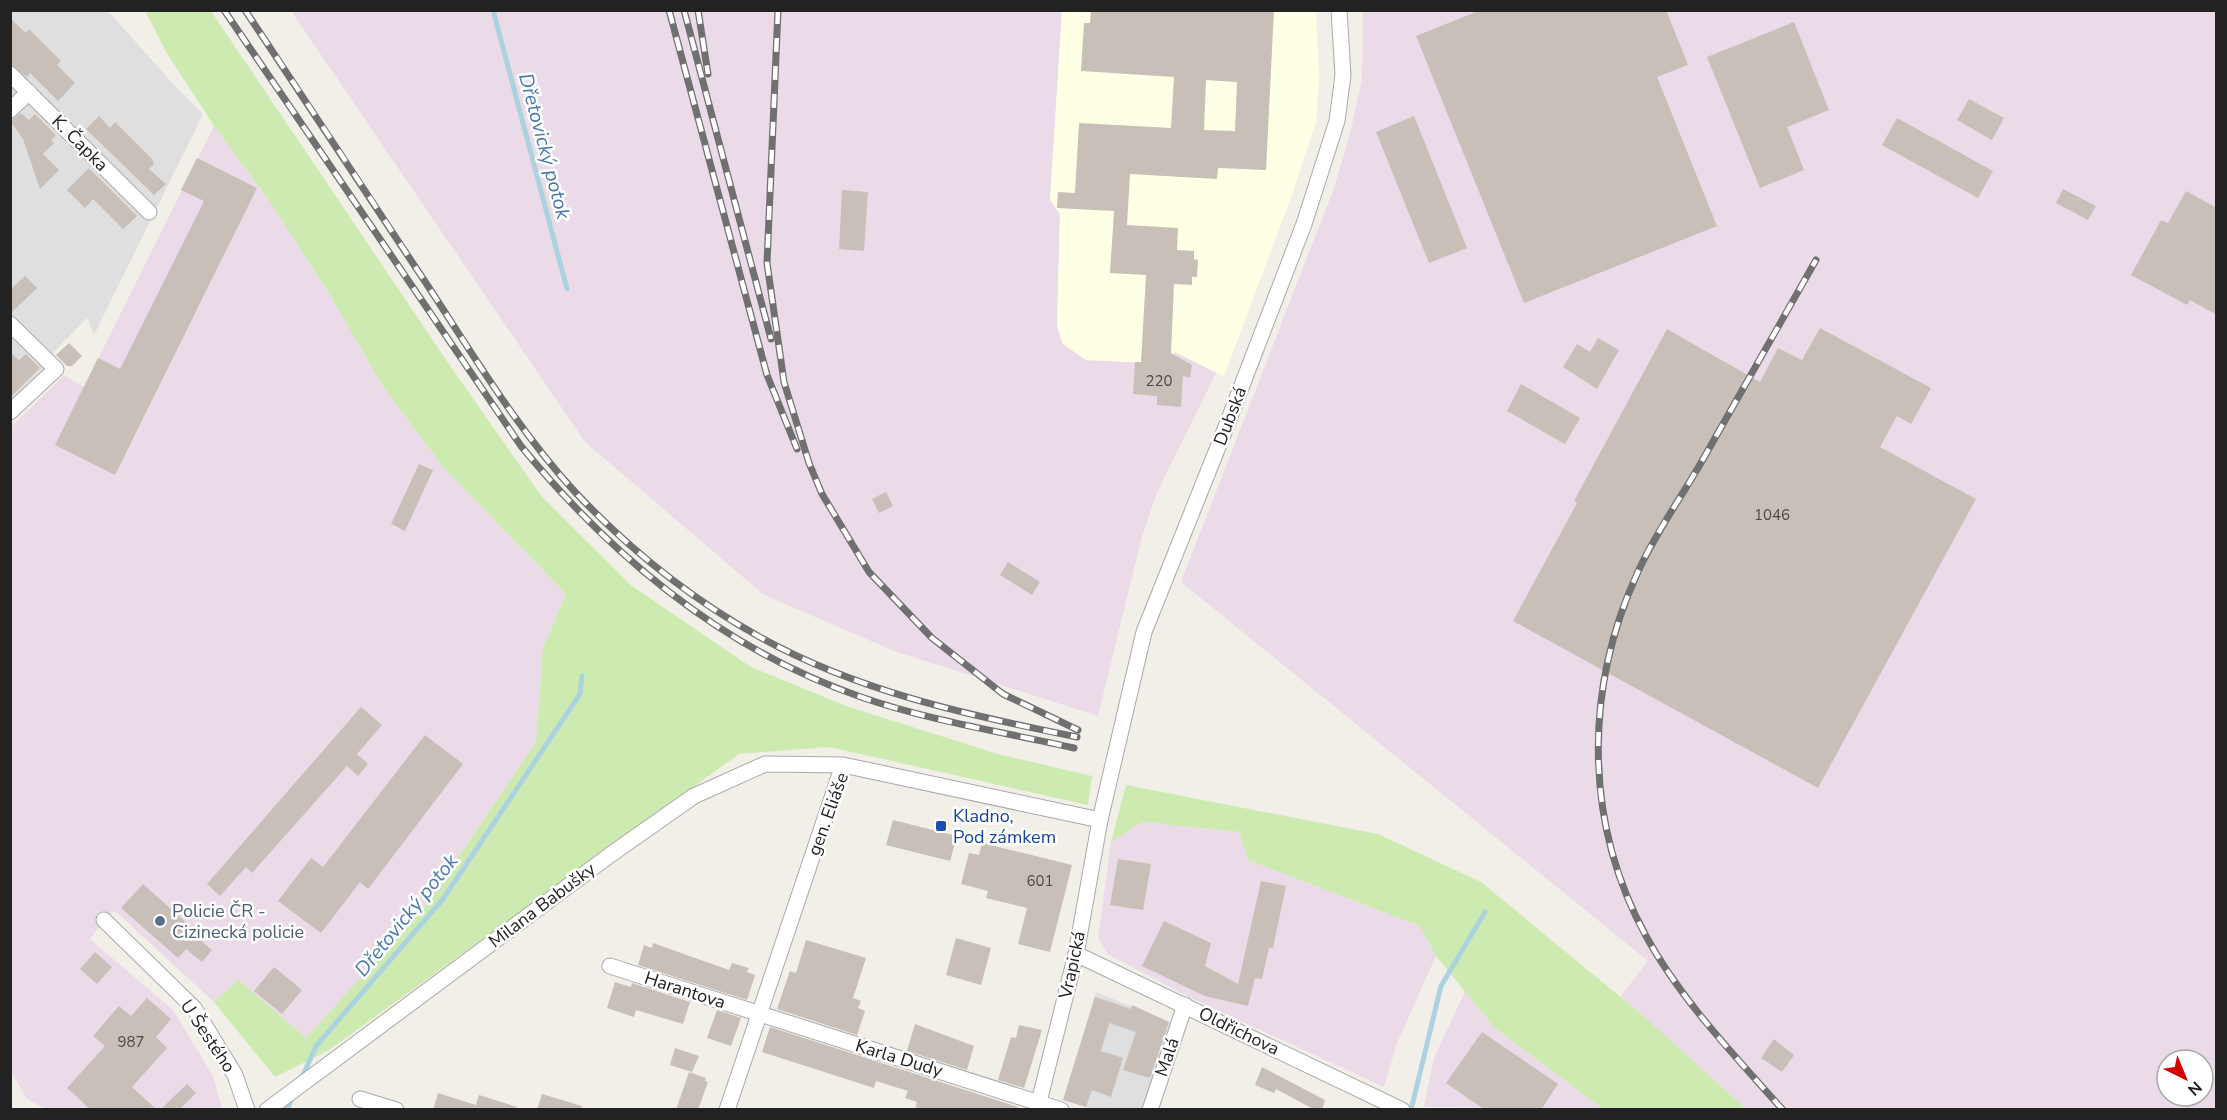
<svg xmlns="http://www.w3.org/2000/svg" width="2227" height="1120" viewBox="0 0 2227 1120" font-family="'Nunito Sans',sans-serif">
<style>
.residential{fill:#e0dfdf}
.industrial{fill:#ebdbe8;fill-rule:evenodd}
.education{fill:#ffffe5}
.grass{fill:#cdebb0}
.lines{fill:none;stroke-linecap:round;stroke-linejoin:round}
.stream{stroke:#aad3df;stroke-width:5}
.building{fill:#c7bfb8;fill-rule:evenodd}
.street-casing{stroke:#a9a9a9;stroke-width:17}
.street{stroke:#fff;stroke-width:15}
.rail-casing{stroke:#707070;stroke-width:7}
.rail{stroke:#fff;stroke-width:4.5;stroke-dasharray:14;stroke-linecap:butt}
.transit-dot{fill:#1a4fb4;stroke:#fff;stroke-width:2}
.service-dot{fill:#5c6f8a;stroke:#fff;stroke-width:2}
.labels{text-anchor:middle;stroke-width:5;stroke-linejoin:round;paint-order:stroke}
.number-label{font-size:15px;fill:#4b4948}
.street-label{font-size:18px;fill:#222;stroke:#fff}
.transit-label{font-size:18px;fill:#164399;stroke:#fff;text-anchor:start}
.service-label{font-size:18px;fill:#4e5e75;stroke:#fff;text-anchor:start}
.water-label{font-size:20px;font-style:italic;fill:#4a7aab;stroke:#fff}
</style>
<rect width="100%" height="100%" fill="#f2efe9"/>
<g class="residential">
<polygon points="11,11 108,11 174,85 203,114 94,335 87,318 42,364 46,369 11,404"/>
<polygon points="1096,992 1172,1023 1144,1109 1092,1109 1063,1100"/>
</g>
<g class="industrial">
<polygon points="291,11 1062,11 1050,199 1060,214 1057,326 1063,344 1086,360 1169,364 1174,352 1216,373 1156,495 1141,540 1098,716 894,651 764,595 585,442"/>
<path d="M1363,11H2216V1109H1746L1620,997L1648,961L1181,582L1334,188L1350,134L1362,79ZM2167,1060H2203V1096H2167Z"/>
<polygon points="214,126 268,199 327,290 382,385 443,467 566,594 543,648 536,742 424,908 306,1039 238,980 214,1002 115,911 104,920 90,939 173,1010 213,1076 222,1109 45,1109 26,1098 11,1071 10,428 64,375 84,387"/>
<polygon points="1142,822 1239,832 1248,860 1420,926 1436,956 1397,1043 1384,1087 1195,1000 1109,955 1098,938 1111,842"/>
<polygon points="1465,991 1495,1028 1603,1109 1424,1107 1434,1058"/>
</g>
<polygon class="education" points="1062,11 1316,11 1319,79 1316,121 1292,195 1224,376 1175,352 1169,364 1086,360 1063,344 1057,326 1060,214 1050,200"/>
<g class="grass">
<polygon points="145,11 211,11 453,370 542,497 632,586 751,667 849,707 998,754 1092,776 1088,805 829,747 739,754 329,1050 275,1077 214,1002 238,980 306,1038 424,908 536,742 543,648 566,594 443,467 382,385 327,290 268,199 214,126 168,55"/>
<polygon points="1126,785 1378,834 1481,882 1640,1013 1746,1109 1603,1109 1495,1028 1436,956 1420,926 1248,860 1239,832 1142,822 1111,842"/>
</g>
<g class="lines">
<g class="stream">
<polyline points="493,10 567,289"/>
<polyline points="301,1080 316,1046 443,899 580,694 582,676"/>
<polyline points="287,1110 293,1096"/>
<polyline points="1411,1110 1441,986 1485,912"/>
</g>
</g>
<g class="building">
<path d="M1091,10H1274L1266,170L1218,168L1217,179L1130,174L1127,225L1178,228L1177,250L1194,251V259L1198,260L1197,277H1192V285L1174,284L1171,353L1192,365L1190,378L1183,376L1181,407L1157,405V396L1133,394L1135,362H1141L1146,275L1110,273L1114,211L1057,208L1058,192L1075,193L1079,123L1171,128L1174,77L1081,71L1084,23H1090ZM1206,80L1237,82L1235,131L1204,130Z"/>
<polygon points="1481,10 1666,10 1688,65 1657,77 1717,226 1524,303 1416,36"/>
<polygon points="10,18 26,33 29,29 61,61 57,65 75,83 58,101 30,73 27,77 10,64"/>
<polygon points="1794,22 1829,110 1787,127 1804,170 1760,188 1707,57"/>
<polygon points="1969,99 2004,118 1992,140 1957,120"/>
<polygon points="21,113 29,120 35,114 56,135 51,140 54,143 43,154 59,170 40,189 23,139 10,121"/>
<polygon points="99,116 110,128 115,122 152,159 154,164 149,169 166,184 154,195 86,129"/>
<polygon points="1414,116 1467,248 1429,263 1376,132"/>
<polygon points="1897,118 1993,171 1978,198 1882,145"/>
<polygon points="197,158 257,188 115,475 55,445 98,358 120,369 204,201 181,190"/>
<polygon points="89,168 137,216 123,229 93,199 85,208 67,190"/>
<polygon points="2063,189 2096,206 2088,220 2056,203"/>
<polygon points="842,190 868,192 864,251 839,249"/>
<polygon points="2186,191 2217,208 2217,315 2190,300 2187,305 2131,275 2161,220 2168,223"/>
<polygon points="25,276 37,288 10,314 10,290"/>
<polygon points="1820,328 1931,388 1911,424 1897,416 1880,447 1976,499 1818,788 1513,621 1577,503 1574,501 1667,329 1760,382 1778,348 1802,360"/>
<polygon points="1598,338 1619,350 1597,389 1563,367 1577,344 1590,352"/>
<polygon points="69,343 82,356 72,366 67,366 56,355"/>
<polygon points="10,352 19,360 26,354 40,368 10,398"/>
<polygon points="1521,384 1580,418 1565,444 1507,411"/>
<polygon points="419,464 433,470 405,531 391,524"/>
<polygon points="886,492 893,506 879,513 872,499"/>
<polygon points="1008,562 1040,582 1032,595 1000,575"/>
<polygon points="361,707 382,725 357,754 368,764 358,776 347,766 252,873 246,867 220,896 207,884"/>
<polygon points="425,735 463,764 368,889 360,882 321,933 278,901 311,858 323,867"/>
<polygon points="893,820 957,836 950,861 886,845"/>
<polygon points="982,843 1072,865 1050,952 1018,944 1027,908 986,898 988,891 961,884 969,853 979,855"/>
<polygon points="1118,859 1151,864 1143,910 1110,905"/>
<polygon points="1261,881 1286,886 1273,948 1269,948 1262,979 1255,978 1248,1006 1205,996 1142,966 1164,921 1211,943 1205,966 1238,984"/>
<polygon points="143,884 199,934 197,937 212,950 202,962 186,949 178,958 121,908"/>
<polygon points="956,938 991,948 981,985 946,975"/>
<polygon points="806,940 866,958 853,998 861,1001 858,1008 865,1011 857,1035 777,1009 790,971 796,973"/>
<polygon points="653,943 729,970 732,963 749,968 747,972 755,975 747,1000 638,965 644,945 652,948"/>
<polygon points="95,952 112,967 97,984 80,969"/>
<polygon points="274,967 302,990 282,1014 254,991"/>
<polygon points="615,982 631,987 632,983 690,1002 683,1024 636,1010 634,1017 607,1008"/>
<polygon points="1095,997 1131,1009 1132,1005 1169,1022 1150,1078 1123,1070 1136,1032 1109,1023 1101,1051 1123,1058 1111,1097 1092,1090 1086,1107 1063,1100"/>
<polygon points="147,998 171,1019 156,1037 167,1048 132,1087 157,1110 91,1110 67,1088 105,1046 93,1036 119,1006 131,1016"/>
<polygon points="717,1010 741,1018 731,1046 707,1038"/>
<polygon points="915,1024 974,1046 967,1070 907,1051"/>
<polygon points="1019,1025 1042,1030 1024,1088 998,1080 1011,1037 1016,1038"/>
<polygon points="770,1027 1018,1107 1017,1110 915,1110 917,1102 905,1098 908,1091 876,1081 874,1088 762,1052"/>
<polygon points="1482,1032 1558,1084 1541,1110 1485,1110 1446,1083"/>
<polygon points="1774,1039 1794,1055 1782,1072 1761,1058"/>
<polygon points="675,1048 699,1056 692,1072 670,1065"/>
<polygon points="1262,1067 1325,1100 1322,1110 1315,1110 1276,1089 1274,1093 1255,1085"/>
<polygon points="689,1072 706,1078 705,1081 708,1082 698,1110 676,1110"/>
<polygon points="187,1084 196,1093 179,1110 160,1110"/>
<polygon points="438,1093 476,1105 479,1095 517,1107 516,1110 433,1110"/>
<polygon points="542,1094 582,1106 581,1110 537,1110"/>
</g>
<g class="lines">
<g class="street-casing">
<g id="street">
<polyline points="10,74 149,212"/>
<polyline points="10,110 29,92"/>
<polyline points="10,324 56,369 10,412"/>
<polyline points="104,920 194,1008 235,1075 247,1110"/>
<polyline points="1076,954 1402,1110"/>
<polyline points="610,966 1061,1110"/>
<polyline points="360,1099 396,1110"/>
<polyline points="267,1110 610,855 694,796 765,764 843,765 1100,820"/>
<polyline points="727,1110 843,765"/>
<polyline points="1037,1110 1076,954 1100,820 1144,632 1224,432 1304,224 1337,121 1343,75 1339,10"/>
<polyline points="1150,1110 1185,1005"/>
</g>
</g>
<use href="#street" class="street"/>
<g class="rail-casing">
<g id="rail">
<path d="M224,10L521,446C612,557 724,650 861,697C930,721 1003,732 1074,748"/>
<path d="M245,10C303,97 361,184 418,271C468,346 515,427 576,493C629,549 690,598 758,636C856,691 967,715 1077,737"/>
<polyline points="669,10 767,375 797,449"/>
<polyline points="684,10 771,339"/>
<polyline points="698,10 708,74"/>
<polyline points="778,10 767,263 784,382 809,463 822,494 869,572 932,638 1003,694 1078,730"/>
<path d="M1783,1110C1734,1055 1681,1000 1646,936C1584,823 1584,690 1637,574C1654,535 1681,498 1702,461C1740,394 1778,327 1816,260"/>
</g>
</g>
<use href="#rail" class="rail"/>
</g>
<rect class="transit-dot" x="935" y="820" width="12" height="12" rx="3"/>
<circle class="service-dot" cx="160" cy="921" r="6"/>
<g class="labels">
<g class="number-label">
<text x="1159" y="386">220</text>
<text x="1772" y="520">1046</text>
<text x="1040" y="886">601</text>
<text x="131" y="1047">987</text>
</g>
<g class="street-label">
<text transform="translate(80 143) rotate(45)" y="6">K. Čapka</text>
<text transform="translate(1230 416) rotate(-69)" y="6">Dubská</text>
<text transform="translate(828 814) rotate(-70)" y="6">gen. Eliáše</text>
<text transform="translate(542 905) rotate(-37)" y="6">Milana Babušky</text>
<text transform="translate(1072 965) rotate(-78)" y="6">Vrapická</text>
<text transform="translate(685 990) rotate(18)" y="6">Harantova</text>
<text transform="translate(1239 1031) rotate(26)" y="6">Oldřichova</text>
<text transform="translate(208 1036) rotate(56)" y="6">U Šestého</text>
<text transform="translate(1167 1057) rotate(-71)" y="6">Malá</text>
<text transform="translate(899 1058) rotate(17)" y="6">Karla Dudy</text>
</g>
<g class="transit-label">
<text x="953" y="822">Kladno,<tspan x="953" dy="21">Pod zámkem</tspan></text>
</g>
<g class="service-label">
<text x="172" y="917">Policie ČR -<tspan x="172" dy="21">Cizinecká policie</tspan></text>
</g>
<g class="water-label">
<text transform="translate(545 146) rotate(75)" y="7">Dřetovický potok</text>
<text transform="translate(406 915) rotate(-51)" y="7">Dřetovický potok</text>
</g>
</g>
<rect width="2227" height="1120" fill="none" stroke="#222222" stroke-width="24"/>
<g transform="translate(2185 1078) rotate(137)"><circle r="28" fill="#ffffff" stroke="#a7a7a7" stroke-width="1.5"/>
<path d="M0-4.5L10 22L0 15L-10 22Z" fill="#d40000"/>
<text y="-9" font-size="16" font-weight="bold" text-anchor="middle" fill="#222222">N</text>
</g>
</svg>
